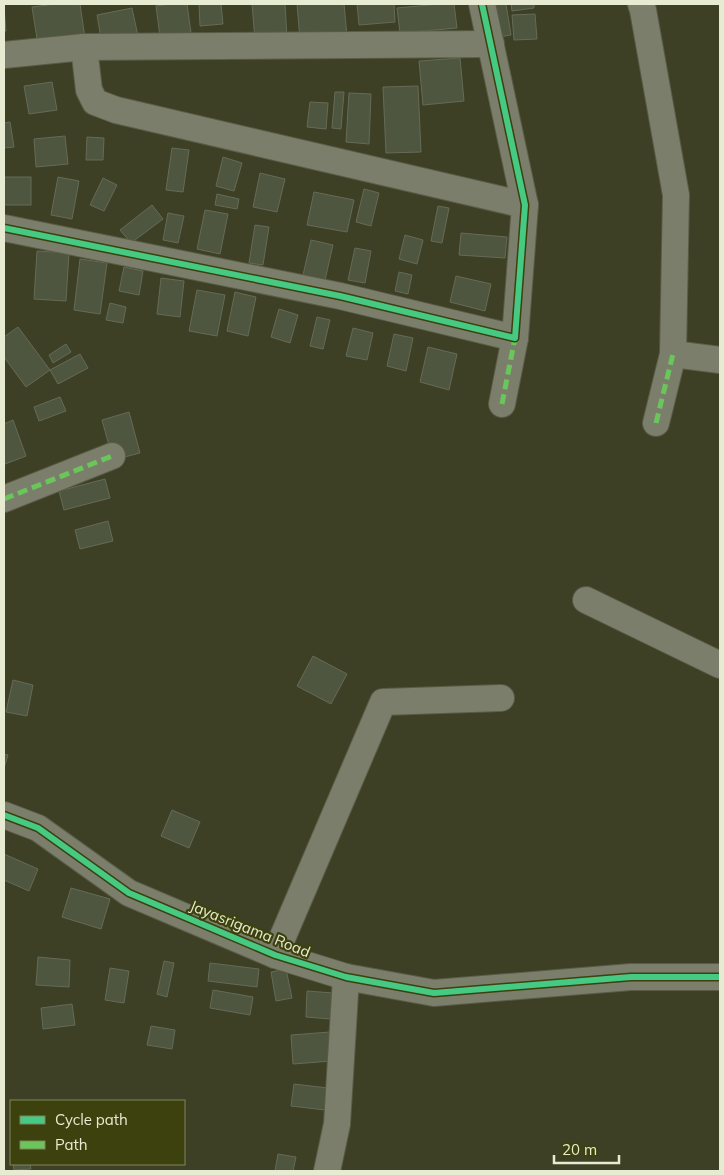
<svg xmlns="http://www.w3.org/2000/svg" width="724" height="1175" viewBox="0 0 724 1175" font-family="Mulish,sans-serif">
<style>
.building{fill:#4e5640;stroke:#656b56}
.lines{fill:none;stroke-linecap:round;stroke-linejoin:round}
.minor-casing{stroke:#5a5c45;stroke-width:28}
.minor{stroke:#7c7e6c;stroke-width:26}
.quiet{stroke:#6ac65a;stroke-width:5;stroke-dasharray:10 5;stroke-linecap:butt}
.cycleway-casing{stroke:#3c410e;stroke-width:9}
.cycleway{stroke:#46c982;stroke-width:6}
.labels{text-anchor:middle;stroke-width:4.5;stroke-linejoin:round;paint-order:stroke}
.street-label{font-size:15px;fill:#e7ebd1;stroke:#3c410e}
</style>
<rect width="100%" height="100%" fill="#3d4025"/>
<g class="building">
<polygon points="55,4 80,4 85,38 38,45 32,7"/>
<polygon points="171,4 187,4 192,40 161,44 156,6"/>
<polygon points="199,4 221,4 223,24 200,26"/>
<polygon points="252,4 285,4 287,38 255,40"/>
<polygon points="297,4 344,4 347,36 300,40"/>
<polygon points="357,4 394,4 395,22 359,25"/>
<polygon points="440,4 454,4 457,28 400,33 397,8"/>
<polygon points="502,4 506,4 511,35 494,38 488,6"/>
<polygon points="511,4 534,4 534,8 512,11"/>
<polygon points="4,7 6,31 4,31"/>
<polygon points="132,8 138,36 102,44 97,15"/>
<polygon points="535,14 537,39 514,40 512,15"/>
<polygon points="460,58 464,101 423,105 419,61"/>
<polygon points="52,82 57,110 29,114 24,86"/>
<polygon points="418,86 421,152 386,153 383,87"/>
<polygon points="335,92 344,92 341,129 332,128"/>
<polygon points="349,93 371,94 369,144 346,142"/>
<polygon points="310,102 328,103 326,129 307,127"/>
<polygon points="10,122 14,147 4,148 4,123"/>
<polygon points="65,136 68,164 36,167 34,139"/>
<polygon points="87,137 104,138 103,160 86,160"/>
<polygon points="172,148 189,150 183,192 166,190"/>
<polygon points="223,157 242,163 234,191 216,186"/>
<polygon points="260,173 285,179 277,212 253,207"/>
<rect x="4" y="177" width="27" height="28"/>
<polygon points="58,177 79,181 72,219 51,215"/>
<polygon points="103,178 117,185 104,211 90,205"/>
<polygon points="364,189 379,193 371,226 356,222"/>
<polygon points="314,192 354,200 347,232 307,225"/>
<polygon points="217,194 239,199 237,209 215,205"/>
<polygon points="152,205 163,219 131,243 120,230"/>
<polygon points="438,206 449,208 442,243 431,241"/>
<polygon points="205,210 228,214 220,254 197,249"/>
<polygon points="168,213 184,216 178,243 163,240"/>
<polygon points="255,225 269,227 263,265 249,263"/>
<polygon points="461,233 507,237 505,258 459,255"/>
<polygon points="405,235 423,240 417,264 399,259"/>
<polygon points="311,240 333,245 325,280 303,275"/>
<polygon points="355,248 371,251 365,283 348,280"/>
<polygon points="37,251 69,253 66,301 34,299"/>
<polygon points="80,259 107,263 100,314 74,310"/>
<polygon points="124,267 143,271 139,295 119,291"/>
<polygon points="399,272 412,275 408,294 395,291"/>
<polygon points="456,276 491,284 485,311 450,302"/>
<polygon points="161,278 184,281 180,317 157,314"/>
<polygon points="197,290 225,295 217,336 189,331"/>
<polygon points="235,292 256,297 248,336 227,331"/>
<polygon points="110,303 126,307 123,323 106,320"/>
<polygon points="279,309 298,315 290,343 271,337"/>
<polygon points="317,317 330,320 323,349 310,346"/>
<polygon points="18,327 50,370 26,387 4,357 4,337"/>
<polygon points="353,328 373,333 367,360 346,356"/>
<polygon points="394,334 413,338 406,371 387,366"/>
<polygon points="66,344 71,352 53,363 49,355"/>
<polygon points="428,347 457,354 449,390 420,382"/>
<polygon points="80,354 88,368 58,384 50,370"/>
<polygon points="60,397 66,411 39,421 34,407"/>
<polygon points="129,412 140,453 113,460 102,420"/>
<polygon points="13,420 26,456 5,464 4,461 4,424"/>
<polygon points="105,479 110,498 64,510 59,491"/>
<polygon points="108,521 113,541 80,549 75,530"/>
<polygon points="313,656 347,674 331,704 297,686"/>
<polygon points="13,680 33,685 27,716 6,712"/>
<polygon points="4,754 8,755 4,768"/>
<polygon points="172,810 200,822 189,848 161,836"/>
<polygon points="4,854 38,869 29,891 4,880"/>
<polygon points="71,888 110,899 101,929 62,917"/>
<polygon points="38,957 70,960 69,987 36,985"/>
<polygon points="164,961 174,963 167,997 157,994"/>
<polygon points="210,963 259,969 257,987 208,981"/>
<polygon points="110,968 129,971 124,1003 105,1000"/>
<polygon points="286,969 292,998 276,1001 271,972"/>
<polygon points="213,990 253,997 250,1015 210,1008"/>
<polygon points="307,991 333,993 331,1019 306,1017"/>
<polygon points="72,1004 75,1025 43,1029 41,1008"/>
<polygon points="151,1026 175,1030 172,1049 147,1045"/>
<polygon points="330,1032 332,1061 293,1064 291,1035"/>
<polygon points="294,1084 328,1088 325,1110 291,1106"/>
<polygon points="278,1154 296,1157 293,1171 275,1171"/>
<polygon points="13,1164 30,1164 31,1169 14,1170"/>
</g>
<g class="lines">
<g class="minor-casing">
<g id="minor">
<polyline points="641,4 643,10 676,195 673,354 720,360"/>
<polyline points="84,47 89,90 95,102 116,110 525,205"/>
<polyline points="4,55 84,47 491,44"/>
<polyline points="4,228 340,296 515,338 525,205 482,4"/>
<polyline points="502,404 515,338"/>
<polyline points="656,423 673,354"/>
<polyline points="4,499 112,456"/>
<polyline points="586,600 720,665"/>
<polyline points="4,815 38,828 129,893 275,955 346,977 434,993 631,977 720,977"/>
<polyline points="275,955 383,702 501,698"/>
<polyline points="327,1171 337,1124 346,977"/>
</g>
</g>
<use href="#minor" class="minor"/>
<g class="quiet">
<polyline points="502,404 515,338"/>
<polyline points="656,423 673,354"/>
<polyline points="4,499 112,456"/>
</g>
<g class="cycleway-casing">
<g id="cycleway">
<polyline points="4,228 340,296 515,338 525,205 482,4"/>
<polyline points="4,815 38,828 129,893 275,955 346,977 434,993 631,977 720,977"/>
</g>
</g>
<use href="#cycleway" class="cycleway"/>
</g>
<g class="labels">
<g class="street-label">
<text transform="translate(250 929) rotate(22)" y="5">Jayasrigama Road</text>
</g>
</g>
<rect width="724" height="1175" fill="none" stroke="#e7ebd1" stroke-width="10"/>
<rect x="10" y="1100" width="175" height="65" fill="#3c410e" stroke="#80855c"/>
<rect x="20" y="1116" width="25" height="8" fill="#46c982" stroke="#80855c"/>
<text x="55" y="1125" font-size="15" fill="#e7ebd1">Cycle path</text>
<rect x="20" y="1141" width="25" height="8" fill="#6ac65a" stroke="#80855c"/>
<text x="55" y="1150" font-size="15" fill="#e7ebd1">Path</text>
<path d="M554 1155v8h65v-8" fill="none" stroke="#e7ebd1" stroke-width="2.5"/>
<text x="562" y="1155" font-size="15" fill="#e7ebd1" stroke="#3c410e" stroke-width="4" paint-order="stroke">20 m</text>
</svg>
